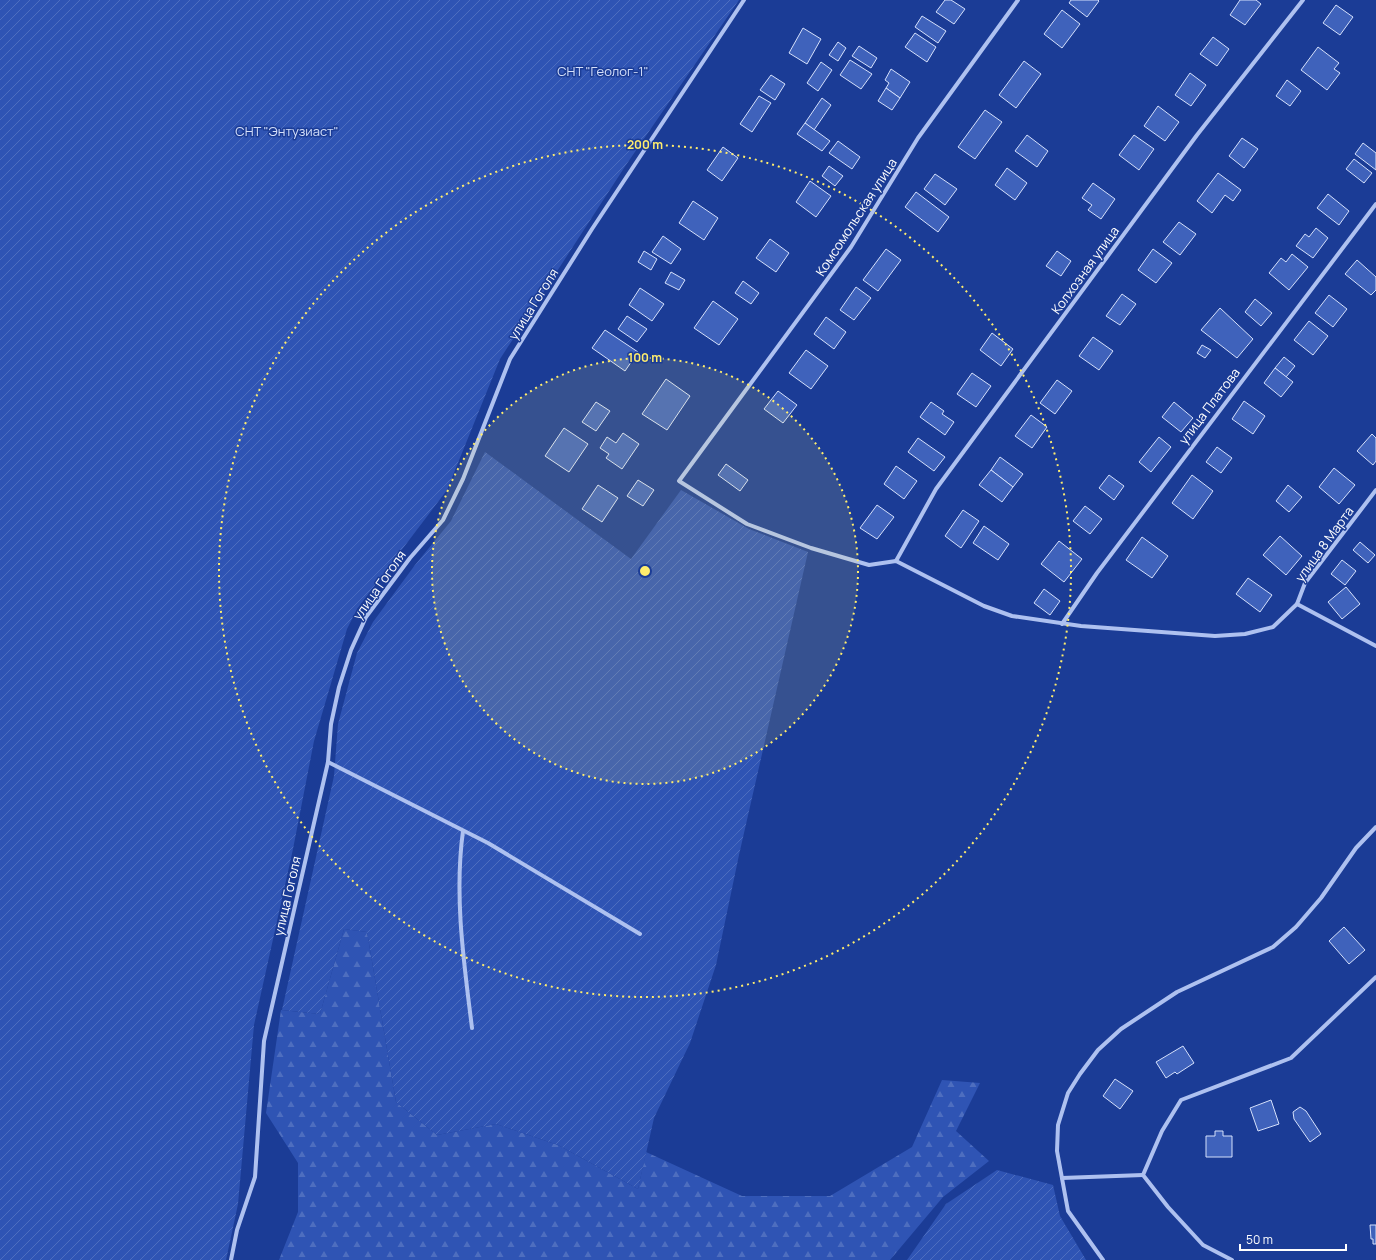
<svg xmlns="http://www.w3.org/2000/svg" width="1376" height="1260" viewBox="0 0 1376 1260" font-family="Manrope,sans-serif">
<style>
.forest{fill:url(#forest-firs)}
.garden{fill:url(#garden-furrows)}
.building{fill:#3f62bb;stroke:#d5e0fb}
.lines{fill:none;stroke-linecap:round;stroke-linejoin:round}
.minor{stroke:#aec1f0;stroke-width:4}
.ring{fill:none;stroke:#ffed6d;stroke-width:2;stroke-dasharray:2 4}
.labels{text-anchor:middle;stroke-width:3;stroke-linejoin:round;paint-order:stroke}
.park-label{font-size:13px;fill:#d5e0fb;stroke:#1b3c96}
.street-label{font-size:13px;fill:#fff;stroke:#1b3c96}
.centre{fill:#ffed6d;stroke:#1b3c96;stroke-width:2}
.ring-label{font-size:12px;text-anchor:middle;font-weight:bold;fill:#ffed6d;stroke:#1b3c96;stroke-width:3;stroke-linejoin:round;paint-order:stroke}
</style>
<defs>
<pattern id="forest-firs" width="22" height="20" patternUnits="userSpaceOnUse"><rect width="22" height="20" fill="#2f54b4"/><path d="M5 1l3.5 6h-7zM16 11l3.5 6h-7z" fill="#4e6ebf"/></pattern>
<pattern id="garden-furrows" width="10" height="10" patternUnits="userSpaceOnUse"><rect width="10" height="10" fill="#2f54b4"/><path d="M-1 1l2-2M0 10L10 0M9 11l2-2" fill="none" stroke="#4e6ebf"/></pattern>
</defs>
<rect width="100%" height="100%" fill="#1b3c96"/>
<polygon class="forest" points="344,929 367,932 396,1102 437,1135 496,1124 558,1145 638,1189 646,1152 742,1196 830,1196 912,1147 942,1080 980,1083 956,1131 989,1161 943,1197 890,1260 279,1260 298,1212 298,1163 266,1113 281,1010 320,1014"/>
<g class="garden">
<polygon points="0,0 739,0 626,165 500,359 447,490 357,609 347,629 314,741 293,849 254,1025 238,1204 226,1260 0,1260"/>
<polygon points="485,452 631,559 681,490 749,529 808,552 739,855 716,965 690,1043 654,1118 638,1189 558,1145 496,1124 437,1135 396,1102 367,932 344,929 320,1014 282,1010 334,776 338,724 357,653 373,622 415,565 451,521"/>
<polygon points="997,1170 1053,1185 1060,1216 1086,1260 907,1260 946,1204"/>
</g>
<g class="building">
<polygon points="945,0 951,0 965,9 954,24 936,12"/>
<polygon points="1071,0 1098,0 1099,1 1087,17 1069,3"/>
<polygon points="1240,0 1256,0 1261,4 1245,25 1230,15"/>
<polygon points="1336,5 1353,17 1340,35 1323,23"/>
<polygon points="1062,10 1080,24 1062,48 1044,34"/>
<polygon points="922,16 946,31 938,43 915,27"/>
<polygon points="803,28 821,39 807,64 789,53"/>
<polygon points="915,33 936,47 927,62 905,47"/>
<polygon points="1213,37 1229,49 1217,66 1200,54"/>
<polygon points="838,42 846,48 838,61 829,55"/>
<polygon points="859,46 877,58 871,68 852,56"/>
<polygon points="1318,47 1339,63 1334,69 1340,73 1327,90 1301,70"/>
<polygon points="850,60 872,74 861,89 840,75"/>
<polygon points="1024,61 1041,74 1016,108 999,95"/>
<polygon points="821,62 832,70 818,91 807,83"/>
<polygon points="891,69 910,82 900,98 886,88 889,83 885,80"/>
<polygon points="1190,73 1206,85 1191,106 1175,95"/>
<polygon points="771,75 785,84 775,100 760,90"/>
<polygon points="1287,80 1301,91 1290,106 1276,96"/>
<polygon points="886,88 900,98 892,110 878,101"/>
<polygon points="759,96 771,103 752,132 740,124"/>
<polygon points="822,98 831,105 814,130 805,123"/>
<polygon points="1158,106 1179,122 1165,141 1144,126"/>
<polygon points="985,110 1002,122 975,159 958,147"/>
<polygon points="805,123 830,141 822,151 797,134"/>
<polygon points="1027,135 1048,151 1037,167 1015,151"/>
<polygon points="1134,135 1154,149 1139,170 1119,155"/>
<polygon points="1242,138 1258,149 1244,168 1229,156"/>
<polygon points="838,141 860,157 852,169 829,153"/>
<polygon points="1363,143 1376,153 1376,170 1355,154"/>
<polygon points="723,147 738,158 722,181 707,170"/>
<polygon points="1354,159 1372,173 1364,183 1346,169"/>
<polygon points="829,166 843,176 835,186 822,176"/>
<polygon points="1007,168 1027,183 1015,200 995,185"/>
<polygon points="1218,173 1241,190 1233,201 1225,195 1212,213 1197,201"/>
<polygon points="935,174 957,189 945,205 924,189"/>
<polygon points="810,181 831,196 816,217 796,202"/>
<polygon points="1093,183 1115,199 1101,219 1088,210 1092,205 1082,198"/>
<polygon points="916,192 949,217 938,232 905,207"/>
<polygon points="1328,194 1349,211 1339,225 1317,208"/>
<polygon points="693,201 718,218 704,240 679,223"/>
<polygon points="1179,222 1196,234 1180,255 1163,242"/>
<polygon points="1316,228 1328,238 1313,258 1296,246 1305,234 1309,237"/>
<polygon points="663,236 681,249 671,264 652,252"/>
<polygon points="770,239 789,253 776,272 756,258"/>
<polygon points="886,249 901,260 878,291 863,280"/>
<polygon points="1153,249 1172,263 1156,283 1138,270"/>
<polygon points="644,251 657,259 651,270 638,262"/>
<polygon points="1057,251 1071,261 1061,276 1046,266"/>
<polygon points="1292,254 1308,267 1289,290 1269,273 1281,258 1286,262"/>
<polygon points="1357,260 1376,277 1376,290 1371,295 1345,274"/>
<polygon points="671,272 685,280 679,290 665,283"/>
<polygon points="743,281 759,293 751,304 735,293"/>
<polygon points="856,287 871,298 854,320 840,310"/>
<polygon points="640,288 664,304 652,321 629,305"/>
<polygon points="1122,294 1136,304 1120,325 1106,316"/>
<polygon points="1329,295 1347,309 1333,327 1315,313"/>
<polygon points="1255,299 1272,313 1261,326 1245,312"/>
<polygon points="713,301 738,319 719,345 694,328"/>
<polygon points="1220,308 1253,339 1237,358 1201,330"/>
<polygon points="627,316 647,329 637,342 618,329"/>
<polygon points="826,317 846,332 834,349 814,334"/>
<polygon points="1309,321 1328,336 1313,355 1294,340"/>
<polygon points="605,330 638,352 625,371 592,348"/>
<polygon points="992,333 1013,349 1001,366 980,350"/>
<polygon points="1093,337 1113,351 1099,370 1079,356"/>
<polygon points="1202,345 1211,350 1205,358 1197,353"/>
<polygon points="806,350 828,366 811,389 789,373"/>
<polygon points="1284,357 1295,366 1286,377 1275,368"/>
<polygon points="1275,368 1293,382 1281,397 1264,383"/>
<polygon points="972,373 991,386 976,407 957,394"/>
<polygon points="666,379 690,396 667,430 642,414"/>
<polygon points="1057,380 1072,391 1055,414 1040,403"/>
<polygon points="778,391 797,405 783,423 764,409"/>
<polygon points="1244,401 1265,416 1253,434 1232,419"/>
<polygon points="596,402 610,411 596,431 582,422"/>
<polygon points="931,402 944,411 942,414 954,422 945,435 920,417"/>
<polygon points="1174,402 1193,418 1181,432 1162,417"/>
<polygon points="1031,415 1047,427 1032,448 1015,436"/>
<polygon points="564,428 588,444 569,472 545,456"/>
<polygon points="623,433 639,444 622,469 606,458 609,454 600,448 607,437 616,443"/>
<polygon points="1372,434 1376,438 1376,461 1373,465 1357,451"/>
<polygon points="1159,437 1171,447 1151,472 1139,462"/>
<polygon points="918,438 945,457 934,471 908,452"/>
<polygon points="1217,447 1232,458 1221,473 1206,462"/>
<polygon points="1000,457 1023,474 1013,487 991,470"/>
<polygon points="726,464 748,480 740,491 718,475"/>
<polygon points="896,466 917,481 904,499 884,484"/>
<polygon points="1334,468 1355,485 1339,504 1319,487"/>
<polygon points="991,470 1013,487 1002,502 979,485"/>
<polygon points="1109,475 1124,486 1114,500 1099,488"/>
<polygon points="1192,475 1213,491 1193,519 1172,503"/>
<polygon points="638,480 654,490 643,506 627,496"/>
<polygon points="598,485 618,498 602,522 582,509"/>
<polygon points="1288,485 1302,497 1289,512 1276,501"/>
<polygon points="877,505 894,517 877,539 860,528"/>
<polygon points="1085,506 1102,519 1090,534 1073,521"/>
<polygon points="963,510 979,521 961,548 945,536"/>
<polygon points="984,526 1009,544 998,560 973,543"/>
<polygon points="1280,536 1302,556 1286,575 1263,555"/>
<polygon points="1142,537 1168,556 1152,578 1126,560"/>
<polygon points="1059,541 1082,559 1064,582 1041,564"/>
<polygon points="1360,542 1375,555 1368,563 1353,550"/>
<polygon points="1342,560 1356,571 1345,585 1331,574"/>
<polygon points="1248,578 1272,595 1260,612 1236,594"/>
<polygon points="1346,587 1360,604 1342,619 1328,602"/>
<polygon points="1044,589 1060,601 1050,615 1034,603"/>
<polygon points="1344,927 1365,950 1349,964 1329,941"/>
<polygon points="1183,1046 1194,1063 1177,1074 1175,1072 1166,1078 1156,1062"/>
<polygon points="1115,1079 1133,1091 1120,1109 1103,1096"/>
<polygon points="1271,1100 1279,1124 1258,1131 1250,1108"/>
<polygon points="1300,1107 1306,1111 1321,1134 1310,1142 1294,1119 1293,1112"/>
<polygon points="1215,1131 1223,1131 1223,1136 1232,1136 1232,1157 1206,1157 1206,1136 1215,1136"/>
<polygon points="1370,1225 1376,1225 1376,1244 1373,1244 1373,1239 1371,1239"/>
</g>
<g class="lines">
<g class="minor">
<polyline points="1018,0 918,138 851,247 679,481 747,524 811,548 869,565 896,561 984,606 1012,616 1081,626 1215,636 1245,634 1273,627 1297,604 1305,583 1376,490"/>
<polyline points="896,561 936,489 1197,135 1303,0"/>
<polyline points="1297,604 1376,646"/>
<polyline points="1062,624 1097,573 1376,204"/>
<polyline points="328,762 488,843 640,934"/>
<path d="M463,831C454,896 464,963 472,1028"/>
<polyline points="1062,1178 1143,1175"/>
<polyline points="231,1260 237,1230 255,1177 264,1041 328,762 331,724 339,687 351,650 366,617 410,558 443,520 463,479 510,359 592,229 744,0"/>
<polyline points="1103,1260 1068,1211 1057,1151 1058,1125 1068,1093 1080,1074 1098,1050 1121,1029 1177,992 1273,947 1296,927 1321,898 1356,848 1376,827"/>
<polyline points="1232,1260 1203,1245 1168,1207 1143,1175 1162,1131 1181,1100 1291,1058 1376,977"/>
</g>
</g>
<circle cx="645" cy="571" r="213" fill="#ffed6d" fill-opacity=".12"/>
<g class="ring">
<circle cx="645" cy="571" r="213"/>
<circle cx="645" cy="571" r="426"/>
</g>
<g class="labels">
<g class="park-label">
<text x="603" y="76">СНТ "Геолог-1"</text>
<text x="287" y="136">СНТ "Энтузиаст"</text>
</g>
<g class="street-label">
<text transform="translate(856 217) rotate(-57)" y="5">Комсомольская улица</text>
<text transform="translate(1085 270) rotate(-54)" y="5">Колхозная улица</text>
<text transform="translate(533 304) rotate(-58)" y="5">улица Гоголя</text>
<text transform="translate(1209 406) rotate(-53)" y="5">улица Платова</text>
<text transform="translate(1324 544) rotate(-54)" y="5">улица 8 Марта</text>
<text transform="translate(379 585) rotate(-55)" y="5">улица Гоголя</text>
<text transform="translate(287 896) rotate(-77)" y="5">улица Гоголя</text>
</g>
</g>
<circle cx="645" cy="571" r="6" class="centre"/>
<g class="ring-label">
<text x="645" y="149">200 m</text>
<text x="645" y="362">100 m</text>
</g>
<path d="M1240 1244v6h106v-6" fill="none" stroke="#ffffff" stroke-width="2"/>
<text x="1246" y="1244" font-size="12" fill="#ffffff" stroke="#1b3c96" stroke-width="3" paint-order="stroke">50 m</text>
</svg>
